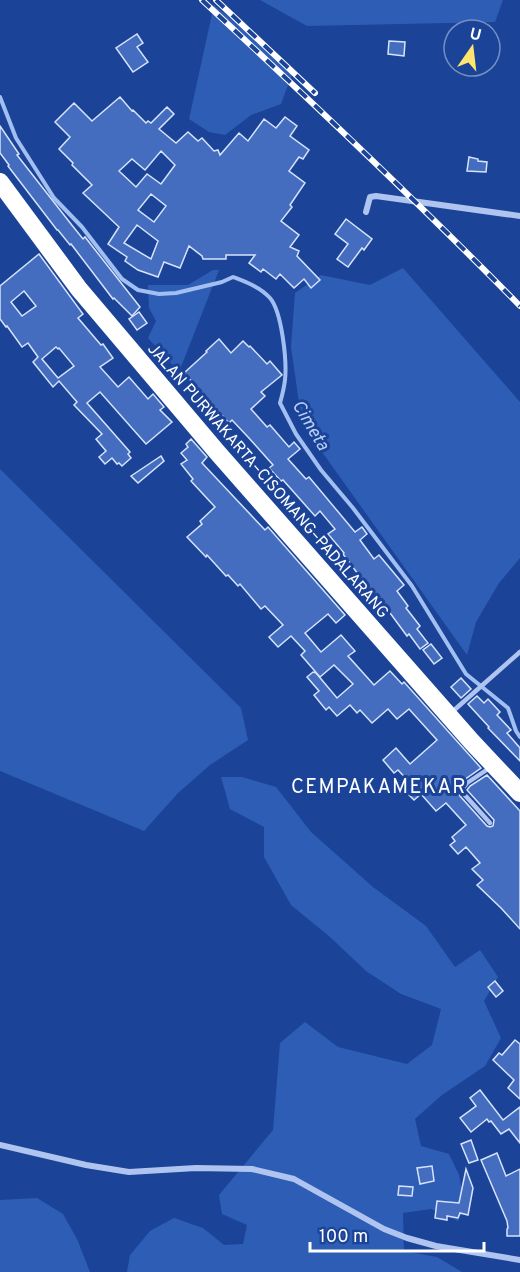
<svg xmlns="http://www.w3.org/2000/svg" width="520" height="1272" viewBox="0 0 520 1272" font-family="Overpass,sans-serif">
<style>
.green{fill:#2e5db5}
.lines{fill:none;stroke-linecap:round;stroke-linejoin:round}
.stream{stroke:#a2bff2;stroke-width:4}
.building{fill:#446dbf;stroke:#d6e3fb;stroke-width:1.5;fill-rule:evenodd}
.lane{stroke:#afc5f0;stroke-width:4.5}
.street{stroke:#afc5f0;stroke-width:6}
.highway{stroke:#fff;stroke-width:18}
.rail-casing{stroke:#fff;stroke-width:6}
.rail{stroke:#1b4498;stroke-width:4;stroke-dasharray:11;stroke-linecap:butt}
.labels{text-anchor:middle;stroke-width:6;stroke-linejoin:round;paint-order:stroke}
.street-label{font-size:16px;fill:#fff;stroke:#1b4498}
.water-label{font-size:18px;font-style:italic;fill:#bbd0f7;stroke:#1b4498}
.quarter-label{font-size:20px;letter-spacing:1.5px;fill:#fff;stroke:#1b4498}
</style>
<rect width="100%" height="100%" fill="#1b4498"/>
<g class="green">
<polygon points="260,0 503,0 495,22 307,26"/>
<polygon points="214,5 294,69 281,104 251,115 225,135 209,132 189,119"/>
<polygon points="403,268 520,402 520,558 499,583 476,622 467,655 302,424 291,347 295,293 321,275 370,285"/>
<polygon points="213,270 219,270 179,372 148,338 156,321 149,308 148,285 188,285"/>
<polygon points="0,469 241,708 248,740 210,765 178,793 144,831 0,771"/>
<polygon points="221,777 242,777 276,787 311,832 373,887 426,926 455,967 480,950 498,977 484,1001 501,1038 485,1066 442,1095 415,1119 421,1146 449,1154 459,1175 465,1205 458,1221 431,1209 403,1213 404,1251 437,1257 462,1272 127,1272 130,1255 150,1231 174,1218 203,1228 224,1245 243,1244 247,1225 222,1214 219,1195 273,1130 280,1043 305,1022 338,1047 407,1064 432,1045 441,1009 401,994 366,971 330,937 291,905 264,857 264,827 230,809"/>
<polygon points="37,1198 63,1214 77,1239 90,1272 0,1272 0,1200"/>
</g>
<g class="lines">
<path class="stream" d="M0,97L16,138L54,198L82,227L122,279L138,290L159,294L176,293L222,282L233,277C246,282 260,287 270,298C282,312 287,361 285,380C284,388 282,396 280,403L296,434L321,470L353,508L412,586L466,674L508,708L516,731L520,737"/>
</g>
<g class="building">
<polygon points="137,34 143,43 137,47 148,62 133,72 116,48"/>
<polygon points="389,41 405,42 404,56 388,54"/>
<path d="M120,97L132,111L133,110L146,123L148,121L151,123L167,107L174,114L159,129L176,143L188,132L198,141L202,138L214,151L218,150L220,155L239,133L248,141L264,119L276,128L285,117L297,126L290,136L309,150L303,159L299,157L289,171L305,183L290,205L292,207L281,221L299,235L290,247L299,251L297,256L320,280L311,288L304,279L294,288L280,274L276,279L263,269L261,272L249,263L255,255H226V259H203L202,256L189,246L180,268L164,262L158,277L138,270L125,261L127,257L108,244L119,227L83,193L92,185L72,165L73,163L59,149L70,137L55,122L74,103L92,121ZM161,151L175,165L161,184L147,174L136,187L119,171L132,159L145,170ZM151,194L166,206L154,222L138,210ZM137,225L158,241L151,259L124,243Z"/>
<polygon points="0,126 19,154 17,155 71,224 83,239 85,237 140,307 132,316 114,298 113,299 71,244 70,245 58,230 57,230 8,166 9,165 0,153"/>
<polygon points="469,157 478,159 478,161 487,162 486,172 467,171"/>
<polygon points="346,219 372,239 364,250 362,248 348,267 337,259 348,244 335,234"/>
<path d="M39,254L83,314L78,318L101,345L103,344L113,358L100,367L118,387L129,377L148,399L153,394L164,407L160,410L172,422L146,444L100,392L87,403L130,452L128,454L131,458L122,466L119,463L117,464L112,458L105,464L99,457L106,451L96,439L102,434L74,405L77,402L59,381L53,387L33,362L38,357L28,343L22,347L7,326L6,327L0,319V286ZM24,291L36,306L22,316L11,302ZM56,347L58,349L59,348L74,366L58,378L42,359Z"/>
<polygon points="139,312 147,323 137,330 129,319"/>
<polygon points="219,339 231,353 243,341 249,347 250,346 267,364 270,361 282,375 261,392 265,396 251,409 267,427 270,425 289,447 294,442 300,449 288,459 306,479 309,477 355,532 362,527 367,534 360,540 374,559 379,555 404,585 397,591 408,606 406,608 420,626 417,629 428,643 420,649 409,634 407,636 382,602 378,605 361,584 364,582 343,554 344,553 328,534 335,529 320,511 315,516 283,480 281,481 269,468 273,465 248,437 232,420 229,423 184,373 207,352 206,351"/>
<polygon points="191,439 207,457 202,463 265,530 268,527 345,615 336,623 328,614 305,633 321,652 341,635 355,651 348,656 374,685 390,671 402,684 404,682 481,768 464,780 458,790 460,796 487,826 490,827 493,826 494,820 467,790 470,786 487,775 520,811 520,929 501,908 477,885 483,880 472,869 480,863 466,847 458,854 450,845 455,841 452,837 466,825 446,803 436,811 421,794 414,800 407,793 414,787 398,770 394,773 383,760 396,748 410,764 437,740 409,709 397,719 388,709 372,723 360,710 357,713 350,705 337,716 329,707 326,710 314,695 319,691 307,677 313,672 316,673 337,698 353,684 334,665 320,677 301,655 305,651 291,636 278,647 269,637 283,625 265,606 261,609 240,584 238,586 228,575 226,576 207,555 206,557 187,537 202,524 200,521 215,507 191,481 193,479 181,464 187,460 181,453 188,447 186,444"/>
<polygon points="161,456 164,461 138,483 131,476"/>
<polygon points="431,644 442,658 434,664 423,650"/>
<polygon points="461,678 471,689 461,698 451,687"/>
<polygon points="477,696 484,703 488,699 500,712 497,715 511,730 507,733 520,748 520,761 488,728 489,727 468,704"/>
<polygon points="495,981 503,991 496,997 488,987"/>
<polygon points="515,1040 520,1044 520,1099 508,1088 514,1080 493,1060 499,1053 502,1055"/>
<polygon points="480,1090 503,1120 520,1107 520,1143 509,1129 501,1134 491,1121 489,1122 487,1119 471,1132 460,1118 476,1106 470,1098"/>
<polygon points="471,1140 478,1160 469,1163 461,1144"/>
<polygon points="497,1153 506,1176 520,1169 520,1236 507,1236 507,1229 508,1228 507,1221 481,1160"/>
<polygon points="432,1166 434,1181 420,1184 417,1168"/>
<polygon points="466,1169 473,1188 468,1215 460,1213 458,1218 447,1216 447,1220 435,1218 437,1201 459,1203"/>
<polygon points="399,1186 413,1187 412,1196 398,1195"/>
</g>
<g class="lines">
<g class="lane">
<polyline points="452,712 520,652"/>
<polyline points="490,823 463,793 462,789 467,783 491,767"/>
</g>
<g class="street">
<polyline points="366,212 370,197 376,196 520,216"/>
<polyline points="0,1145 86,1165 129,1172 196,1168 252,1169 294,1179 384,1229 407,1238 436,1246 520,1260"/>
</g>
<polyline class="highway" points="0,182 79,289 217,452 472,742 520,793"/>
<g class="rail-casing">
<g id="rail">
<path d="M202,0C310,100 417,201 520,306"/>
<polyline points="216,0 315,93"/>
</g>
</g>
<use href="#rail" class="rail"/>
</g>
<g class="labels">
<g class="street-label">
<text transform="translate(269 480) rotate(49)" y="6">JALAN PURWAKARTA–CISOMANG–PADALARANG</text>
</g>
<g class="water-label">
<text transform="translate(311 425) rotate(59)" y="6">Cimeta</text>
</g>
<g class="quarter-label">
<text x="379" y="793">CEMPAKAMEKAR</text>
</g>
</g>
<g transform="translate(472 48) rotate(14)"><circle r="28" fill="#1b4498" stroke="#768fc1" stroke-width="1.5"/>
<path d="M0-4.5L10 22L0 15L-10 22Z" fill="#ffe56e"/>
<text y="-9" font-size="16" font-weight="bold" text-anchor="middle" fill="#ffffff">U</text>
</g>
<path d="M310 1242v9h174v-9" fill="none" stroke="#ffffff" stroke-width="3"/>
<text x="319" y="1242" font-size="18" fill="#ffffff" stroke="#1b4498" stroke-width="4.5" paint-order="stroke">100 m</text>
</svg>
